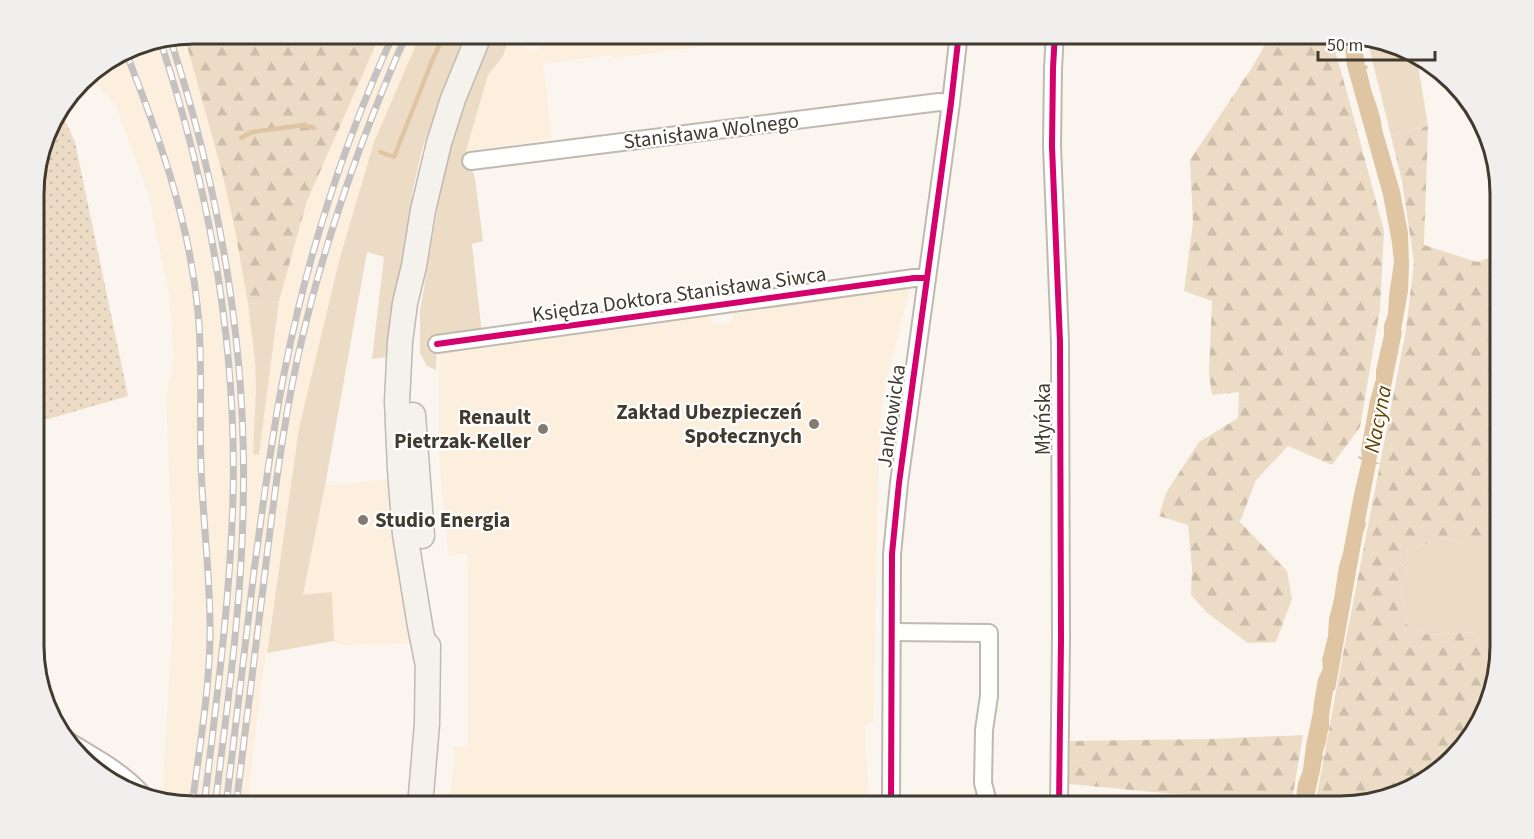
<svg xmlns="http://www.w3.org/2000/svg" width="1534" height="839" viewBox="0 0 1534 839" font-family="'Source Sans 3',sans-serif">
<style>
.built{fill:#fcefde}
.green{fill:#eddcc5}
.forest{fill:url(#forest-firs)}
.garden{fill:url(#garden-dots)}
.water{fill:#dfc5a1}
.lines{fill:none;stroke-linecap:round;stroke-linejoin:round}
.stream{stroke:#dfc5a1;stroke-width:4.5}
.street-casing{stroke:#bfb9b2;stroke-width:20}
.secondary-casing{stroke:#bfb9b2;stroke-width:27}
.street{stroke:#fefefd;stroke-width:16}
.secondary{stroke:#f5f2ed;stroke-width:24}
.rail-casing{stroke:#c4c2c0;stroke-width:7}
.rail{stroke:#fff;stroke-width:4.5;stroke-dasharray:14;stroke-linecap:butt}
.cycleway-casing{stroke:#fff;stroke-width:10}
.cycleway{stroke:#d6006c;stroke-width:6}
.poi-dot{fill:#827b72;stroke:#fff;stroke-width:2}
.labels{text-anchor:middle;stroke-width:4.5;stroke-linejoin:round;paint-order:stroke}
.street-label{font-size:21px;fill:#413a2f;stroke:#fff}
.poi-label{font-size:21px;font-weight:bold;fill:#413a2f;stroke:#fff;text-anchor:end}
.water-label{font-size:22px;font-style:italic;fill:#654404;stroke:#fff}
.rim{fill:none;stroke:#413a2f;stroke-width:3}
</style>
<defs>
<pattern id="forest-firs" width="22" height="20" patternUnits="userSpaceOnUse" patternTransform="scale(1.5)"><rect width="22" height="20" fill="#eddcc5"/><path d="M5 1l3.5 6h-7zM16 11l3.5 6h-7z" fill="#ccbeaa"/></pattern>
<pattern id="garden-dots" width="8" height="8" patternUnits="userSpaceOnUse" patternTransform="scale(1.5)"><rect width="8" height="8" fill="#eddcc5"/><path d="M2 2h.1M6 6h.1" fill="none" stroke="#ccbeaa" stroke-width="1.8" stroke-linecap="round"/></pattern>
</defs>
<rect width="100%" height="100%" fill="#faf5ef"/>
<g class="built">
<polygon points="381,33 421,33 374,142 340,257 299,428 261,688 250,779 249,806 194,806 162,799 174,596 166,397 174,359 169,293 148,193 115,104 90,79 87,74 133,45 134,45 138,53 146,50 143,43 184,35 222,172 235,230 248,304 255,361 259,455 279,301 285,276 307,201"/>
<polygon points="547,33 804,33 613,58 612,55 543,64 552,139 466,151 488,75 503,56 510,35 525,34 522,46 536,52"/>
<polygon points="910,288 883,395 881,415 878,496 873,722 865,726 865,745 870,806 448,806 455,760 453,747 468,746 468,577 467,553 448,556 439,457 439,354 709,316 716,324 730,323 734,313"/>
<polygon points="396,478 419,643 341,645 334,641 332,593 303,596 325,486"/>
</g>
<g class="green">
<polygon points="421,33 467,33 423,146 413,189 387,357 372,359 384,257 367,252 325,486 303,595 332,592 334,641 267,653 299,428 340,257 374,142"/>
<polygon points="510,35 503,56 488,75 466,151 475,178 483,241 472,244 482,333 437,344 436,370 427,366 420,353 420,311 444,168 463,100 489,40"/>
<polygon points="1367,39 1412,50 1416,53 1428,126 1391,136"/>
<polygon points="279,301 259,455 253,454 256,390 255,361 248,304"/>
<polygon points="1501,530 1501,645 1498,658 1485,661 1476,632 1429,635 1406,624 1402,595 1408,549 1445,538 1464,542 1496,539"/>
</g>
<g class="forest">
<polygon points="194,33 381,33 307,201 279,301 248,304 235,230 222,172 184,35"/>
<polygon points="1272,33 1330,33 1349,100 1384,231 1380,309 1360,427 1332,465 1288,446 1256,480 1240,522 1287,571 1292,599 1276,642 1248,643 1206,612 1191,595 1192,568 1188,525 1159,516 1166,493 1199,442 1238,418 1239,392 1212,395 1209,374 1212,301 1184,291 1193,223 1190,160 1251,69"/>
<polygon points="1428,126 1424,245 1477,262 1500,254 1501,530 1496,539 1481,544 1464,542 1445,538 1408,549 1402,595 1406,624 1429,635 1476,632 1485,660 1498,658 1484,717 1429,779 1350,806 1315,806 1339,675 1406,330 1414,262 1402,181 1391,136"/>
<polygon points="1303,735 1291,806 1185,806 1185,795 1069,784 1070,741 1212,739"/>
</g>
<polygon class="garden" points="60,110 75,142 128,396 34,423 33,183 50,122"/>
<path class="water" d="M1341,33L1361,38L1365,66L1367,65L1368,68L1366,69C1368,75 1369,82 1371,89C1375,102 1381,115 1382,129L1400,191L1408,233L1409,266L1408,291L1401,330L1402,332L1376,462L1380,464H1376L1365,521L1366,525L1363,533L1335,690L1333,691L1329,716V729L1328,730L1326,742L1322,755L1324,756C1321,761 1321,765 1320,771C1317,783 1315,793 1313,806H1295L1298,783L1303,770L1306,745L1313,712L1314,702L1318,679L1323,668L1322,660L1328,636L1329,619L1334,599L1339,566L1343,553L1354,494L1362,460L1358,458L1359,456L1362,457L1361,450L1370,400L1376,379V370L1384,335V325L1388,314L1389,296L1394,262L1392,243L1383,195L1347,66L1345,48Z"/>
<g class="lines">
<g class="stream">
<polyline points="241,138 252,132 304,125 314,128"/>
<polyline points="380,152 394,157 432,61 445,33"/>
</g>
<g class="street-casing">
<g id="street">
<polyline points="1055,33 1053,68 1052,146 1060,342 1061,639 1059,806"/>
<polyline points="471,161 939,102 951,103"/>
<polyline points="437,344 914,278 927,278"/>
<polyline points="892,632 989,633 989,696 984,730 983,783 989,806"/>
<path d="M65,739C90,755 121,770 141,793"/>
<polyline points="891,806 892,554 899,483 951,103 959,33"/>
</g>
</g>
<g class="secondary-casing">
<g id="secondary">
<polyline points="413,415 422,536"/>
<polyline points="427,661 420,626 405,534 400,470 397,401 400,342 405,303 414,266 423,210 439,143 453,99 480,33"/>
<polyline points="420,806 427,724 428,646"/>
</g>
</g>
<use href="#street" class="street"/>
<use href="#secondary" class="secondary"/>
<g class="rail-casing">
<g id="rail">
<path d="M170,38C220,191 248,350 243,512C241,610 227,708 215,806"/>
<path d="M160,40C209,188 237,343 233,499C230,602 216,704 204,806"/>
<path d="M125,50C159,136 189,219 198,312C203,363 199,414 201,466C203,524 211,581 210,638C209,694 199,750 192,806"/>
<path d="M226,806C235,728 245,650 254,571C263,505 271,439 284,374C307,256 344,142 394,33"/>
<path d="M236,806C245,731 255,656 264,580C273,505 282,430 298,356C323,244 361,137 407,33"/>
</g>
</g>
<use href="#rail" class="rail"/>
<g class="cycleway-casing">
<g id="cycleway">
<polyline points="1055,33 1053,68 1052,146 1060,342 1061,639 1059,806"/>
<polyline points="437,344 914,278 927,278"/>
<polyline points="891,806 892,554 899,483 951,103 959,33"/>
</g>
</g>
<use href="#cycleway" class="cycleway"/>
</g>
<g class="poi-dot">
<circle cx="814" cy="424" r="6"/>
<circle cx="543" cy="429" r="6"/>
<circle cx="363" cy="520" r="6"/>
</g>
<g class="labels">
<g class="street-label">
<text transform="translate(711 131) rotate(-7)" y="7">Stanisława Wolnego</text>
<text transform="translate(679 294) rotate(-8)" y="7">Księdza Doktora Stanisława Siwca</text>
<text transform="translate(891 416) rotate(-82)" y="7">Jankowicka</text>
<text transform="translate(1043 419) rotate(-90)" y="7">Młyńska</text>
</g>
<g class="poi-label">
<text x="802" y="419">Zakład Ubezpieczeń<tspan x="802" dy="24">Społecznych</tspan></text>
<text x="531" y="424">Renault<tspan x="531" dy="24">Pietrzak-Keller</tspan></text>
<text x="375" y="527" text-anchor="start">Studio Energia</text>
</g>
<g class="water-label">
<text transform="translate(1377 419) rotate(-79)" y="8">Nacyna</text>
</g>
</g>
<path d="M0 0H1534V839H0ZM194 44H1340A150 150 0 0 1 1490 194V646A150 150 0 0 1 1340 796H194A150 150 0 0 1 44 646V194A150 150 0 0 1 194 44Z" fill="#f0efee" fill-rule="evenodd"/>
<path class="rim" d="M194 44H1340A150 150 0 0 1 1490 194V646A150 150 0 0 1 1340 796H194A150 150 0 0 1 44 646V194A150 150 0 0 1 194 44Z"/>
<path d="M1318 51v9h117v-9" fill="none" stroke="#413a2f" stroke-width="3"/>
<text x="1327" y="51" font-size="18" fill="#413a2f" stroke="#ffffff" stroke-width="4.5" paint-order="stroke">50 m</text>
</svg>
